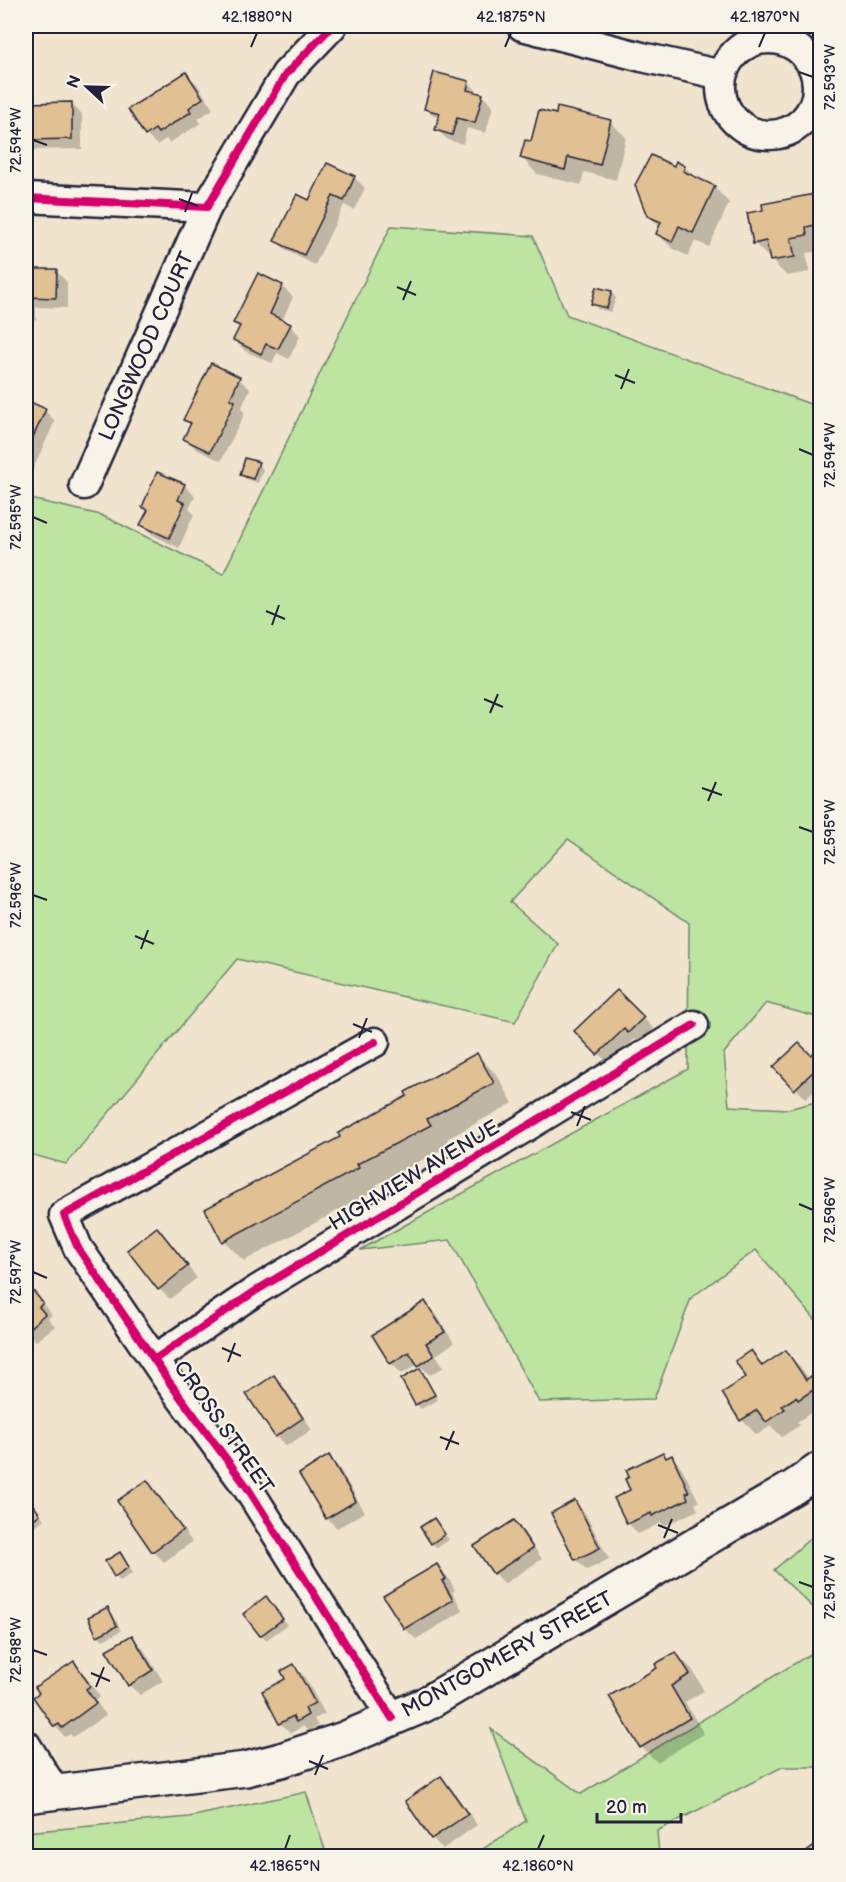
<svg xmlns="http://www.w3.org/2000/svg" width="846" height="1882" viewBox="0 0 846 1882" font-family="'Balsamiq Sans',sans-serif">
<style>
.green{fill:#bde5a1;stroke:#70846e;stroke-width:1.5}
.shadow{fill:#0003}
.building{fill:#e1c093;stroke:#22223b;stroke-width:1.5}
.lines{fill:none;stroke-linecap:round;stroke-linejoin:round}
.lane-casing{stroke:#22223b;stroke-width:18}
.street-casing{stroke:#22223b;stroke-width:33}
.secondary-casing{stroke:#22223b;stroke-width:38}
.lane{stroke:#f7f3e8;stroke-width:14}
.street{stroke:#f7f3e8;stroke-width:28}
.secondary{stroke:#f7f3e8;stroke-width:33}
.cycleway-casing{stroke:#f7f3e8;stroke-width:11}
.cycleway{stroke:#d6006c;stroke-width:8}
.ticks{fill:none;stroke:#22223b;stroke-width:2}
.labels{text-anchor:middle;stroke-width:4.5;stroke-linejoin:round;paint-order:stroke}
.street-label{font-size:21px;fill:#22223b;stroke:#f7f3e8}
.neatline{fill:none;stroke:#22223b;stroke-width:2}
.ticks-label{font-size:15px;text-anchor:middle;fill:#22223b}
</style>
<rect width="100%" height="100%" fill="#f0e4ce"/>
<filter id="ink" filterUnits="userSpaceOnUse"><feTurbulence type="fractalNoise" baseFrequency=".0167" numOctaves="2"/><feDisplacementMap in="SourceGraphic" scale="12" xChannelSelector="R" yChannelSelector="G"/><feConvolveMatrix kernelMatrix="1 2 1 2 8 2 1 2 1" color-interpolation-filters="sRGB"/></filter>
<g filter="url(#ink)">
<g class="green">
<polygon points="391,226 533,236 567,315 810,404 820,385 820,1018 766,1003 724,1053 729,1106 788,1109 820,1101 820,1325 756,1250 691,1298 654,1399 539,1402 450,1240 360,1250 688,1069 689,923 568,839 510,902 558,944 515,1022 237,959 66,1164 26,1153 26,498 101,515 223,574"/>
<polygon points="820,1530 820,1614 774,1570"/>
<polygon points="820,1648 820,1767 782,1767 657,1831 659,1856 472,1856 526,1821 491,1729 581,1794"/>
<polygon points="306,1792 327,1856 26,1856 26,1832 189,1817"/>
</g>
<g class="shadow">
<polygon points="186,74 197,84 213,109 198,119 201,123 169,143 166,139 157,145 146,135"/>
<polygon points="468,82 493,106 486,133 467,128 463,144 448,140 437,130 440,120 426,109"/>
<polygon points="26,104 71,104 82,114 82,149 26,150"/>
<polygon points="610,122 626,137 616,180 584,172 581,185 537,174 522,158 532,143"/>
<polygon points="677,163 685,167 696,179 714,187 729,203 709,247 695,241 688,256 673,249 657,233 660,227 648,215"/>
<polygon points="328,165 355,178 365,188 354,210 344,205 315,265 287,251 276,240 310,202"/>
<polygon points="820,195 820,251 806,253 810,272 787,276 754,243 765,212 763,205"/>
<polygon points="26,270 56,271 67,282 67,308 36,307 36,320 26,320"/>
<polygon points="258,275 283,287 293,297 282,321 290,325 300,336 289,359 277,353 272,363 245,351 235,340 240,328 235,323"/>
<polygon points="611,292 616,298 611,312 598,309 593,304"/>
<polygon points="212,365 239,379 250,389 241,409 245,413 221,461 196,449 185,438 191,426 185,419"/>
<polygon points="26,402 45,411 55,421 33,469 26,465"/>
<polygon points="258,464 263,469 258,483 246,479 241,474"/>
<polygon points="184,485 195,496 189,509 194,514 179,548 153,535 142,525 148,512 143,507"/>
<polygon points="617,992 654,1029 639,1043 635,1039 609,1064 576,1031"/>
<polygon points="819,1050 820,1086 806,1099 775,1067 812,1057"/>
<polygon points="477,1055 497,1075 513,1103 447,1139 450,1145 376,1185 378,1189 244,1261 224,1241 343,1137"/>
<polygon points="157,1229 197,1278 170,1299 159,1289"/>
<polygon points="26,1284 52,1315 48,1318 55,1326 36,1341 30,1335 26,1339"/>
<polygon points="425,1303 436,1314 454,1343 436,1355 444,1367 430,1375 418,1364 402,1374 391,1363 374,1335"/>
<polygon points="751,1352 765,1366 785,1352 801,1368 809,1379 810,1378 820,1388 820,1411 815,1415 812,1412 797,1422 800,1425 782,1437 771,1426 757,1435 742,1420"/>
<polygon points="420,1370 425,1375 438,1400 421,1409 416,1404 403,1379"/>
<polygon points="274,1377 285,1388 312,1430 286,1446 276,1436"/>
<polygon points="663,1453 668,1459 672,1457 682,1468 699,1502 695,1504 698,1510 664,1526 661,1523 638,1534 628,1523"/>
<polygon points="329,1457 339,1468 365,1512 337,1528 327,1518"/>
<polygon points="146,1482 157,1492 192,1542 164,1562 153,1551 119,1501"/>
<polygon points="26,1498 44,1519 29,1531 26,1527"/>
<polygon points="575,1502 585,1513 609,1559 587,1570 576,1560 553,1513"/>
<polygon points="434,1520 449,1540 437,1548 432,1543"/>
<polygon points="514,1522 524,1532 542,1559 504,1584 494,1573"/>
<polygon points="119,1554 133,1573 120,1581 115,1576"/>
<polygon points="437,1566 448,1577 455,1590 452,1592 463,1611 416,1639 405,1629 385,1596"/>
<polygon points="271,1603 287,1625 266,1640 245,1614"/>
<polygon points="108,1609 113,1614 121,1631 103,1640 98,1635"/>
<polygon points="131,1637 142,1647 163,1681 140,1695 129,1685"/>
<polygon points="676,1654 692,1669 704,1691 685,1702 704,1734 657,1762 641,1747 659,1668"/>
<polygon points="73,1663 84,1674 100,1697 95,1700 106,1715 73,1737 70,1734 65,1737 55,1726"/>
<polygon points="294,1666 304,1676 325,1714 314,1719 318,1726 308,1731 303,1726 291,1733 280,1723 287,1679"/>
<polygon points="441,1778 452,1789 477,1825 443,1849 432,1838 407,1802"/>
</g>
<g class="building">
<polygon points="186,72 203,98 189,108 191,112 158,133 155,129 145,136 128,109"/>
<polygon points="434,72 469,81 467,90 483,94 475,123 457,118 452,135 435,130 440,113 424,109"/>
<polygon points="72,102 72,139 26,140 26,103"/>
<polygon points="557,107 611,120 600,165 568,157 565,170 520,158 525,140 531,141 539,110 556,114"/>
<polygon points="651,155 674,166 676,161 685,166 683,171 715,186 693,233 679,226 672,242 656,234 661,222 647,216 635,185"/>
<polygon points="327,163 355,176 344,201 333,196 304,255 274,241 297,194 309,200"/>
<polygon points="820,193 820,240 817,240 815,225 806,227 807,235 791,238 795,257 770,261 766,241 753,244 747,213 763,210 762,204"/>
<polygon points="26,269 57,269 56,298 26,297 26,310"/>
<polygon points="258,273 283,285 270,314 291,324 278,349 266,344 261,354 233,340 240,326 233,323"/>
<polygon points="596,287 612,291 607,308 591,304"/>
<polygon points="211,363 240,377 230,399 235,401 210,452 183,439 191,423 183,420"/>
<polygon points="26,400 46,409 26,452"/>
<polygon points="245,458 259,462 253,479 240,475"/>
<polygon points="157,472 185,484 178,500 185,503 169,538 140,525 148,510 142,507"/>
<polygon points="617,990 644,1017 628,1033 624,1029 597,1055 574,1031"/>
<polygon points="799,1043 811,1055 819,1048 820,1065 794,1090 773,1067"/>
<polygon points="477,1053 494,1083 427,1119 431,1125 357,1164 359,1168 222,1242 205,1209 340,1137 338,1133 407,1096 405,1092"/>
<polygon points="157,1227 188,1266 158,1290 127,1250"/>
<polygon points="26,1282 43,1303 39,1307 45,1314 26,1331"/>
<polygon points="425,1301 445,1332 426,1343 434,1356 418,1366 409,1352 390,1364 372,1335"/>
<polygon points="751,1350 762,1366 786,1350 806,1380 811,1376 818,1387 798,1400 796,1397 782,1406 785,1409 766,1422 757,1410 740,1421 722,1393 746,1377 735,1361"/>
<polygon points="420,1368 435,1395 415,1405 401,1379"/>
<polygon points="274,1375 303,1418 275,1437 246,1394"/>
<polygon points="663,1452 666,1458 672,1455 689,1492 686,1493 688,1499 652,1516 651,1513 627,1524 614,1498 630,1490 625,1479 629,1477 626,1470"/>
<polygon points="329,1455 356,1501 326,1519 299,1474"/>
<polygon points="147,1480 183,1530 152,1552 117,1501"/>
<polygon points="26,1496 40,1514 26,1525"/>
<polygon points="575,1500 600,1548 575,1560 551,1513"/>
<polygon points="434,1518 445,1534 431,1544 420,1527"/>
<polygon points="514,1520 533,1548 493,1574 474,1546"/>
<polygon points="120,1552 129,1567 114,1577 105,1561"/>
<polygon points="437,1564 446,1579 442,1581 453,1600 404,1629 383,1596"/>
<polygon points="266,1596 283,1619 260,1636 243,1614"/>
<polygon points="108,1607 117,1626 97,1636 88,1617"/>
<polygon points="132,1635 153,1670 128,1686 106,1650"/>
<polygon points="676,1652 690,1674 671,1686 690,1718 640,1748 609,1696 657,1668 655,1664"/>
<polygon points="74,1661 90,1686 86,1689 96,1703 62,1728 59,1724 54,1727 33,1697 39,1693 35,1687"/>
<polygon points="294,1664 315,1703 305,1708 308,1715 296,1722 293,1716 279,1724 262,1691 285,1679 281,1671"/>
<polygon points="441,1776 468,1814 431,1839 405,1801"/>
<polygon points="820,1842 820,1856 801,1856"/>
</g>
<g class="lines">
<g class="lane-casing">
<polyline id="lane" points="811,111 820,111"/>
</g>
<g class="street-casing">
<g id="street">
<polyline points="522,26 642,57 722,75"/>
<circle cx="769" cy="87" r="48"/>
<polyline points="26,198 207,207 286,74 332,26"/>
<polyline points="84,485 207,207"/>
<polyline points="375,1042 64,1215 78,1248 170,1383 247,1487 392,1718"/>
<polyline points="155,1359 257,1290 694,1025"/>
<polyline points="26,1745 56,1793"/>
</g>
</g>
<g class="secondary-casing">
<polyline id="secondary" points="26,1796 246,1769 281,1760 344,1739 424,1705 794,1487 820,1469"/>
</g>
<use href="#lane" class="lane"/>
<use href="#street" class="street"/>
<use href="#secondary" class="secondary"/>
<g class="cycleway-casing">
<g id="cycleway">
<polyline points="26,198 207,207 286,74 332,26"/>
<polyline points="375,1042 64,1215 78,1248 170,1383 247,1487 392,1718"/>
<polyline points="155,1359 257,1290 694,1025"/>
</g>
</g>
<use href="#cycleway" class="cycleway"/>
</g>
</g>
<path class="ticks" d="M251,47L257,33M505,47L511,33M759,47L765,33M799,72L813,77M33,140L47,145M179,199L198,206M185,212L192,193M397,287L416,295M403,300L411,281M615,375L635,383M621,389L629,369M799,449L813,455M33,517L47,523M266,611L285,619M272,625L279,605M484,699L503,707M490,713L498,694M702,788L722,795M708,801L716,782M799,827L813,832M33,895L47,900M135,936L154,944M141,949L148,930M353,1024L372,1032M359,1038L367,1018M571,1112L591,1120M577,1126L585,1106M799,1204L813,1210M33,1272L47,1278M222,1348L241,1356M228,1362L235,1343M440,1437L459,1444M446,1450L454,1431M658,1525L678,1533M664,1538L672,1519M799,1582L813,1587M33,1650L47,1655M91,1673L110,1681M96,1687L104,1667M309,1761L328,1769M315,1775L323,1755M285,1849L290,1835M538,1849L544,1835"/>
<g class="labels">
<g class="street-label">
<text transform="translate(146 346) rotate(-66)" y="7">LONGWOOD COURT</text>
<text transform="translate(414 1175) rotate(-31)" y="7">HIGHVIEW AVENUE</text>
<text transform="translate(224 1427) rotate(55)" y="7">CROSS STREET</text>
<text transform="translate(507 1654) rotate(-29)" y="7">MONTGOMERY STREET</text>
</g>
</g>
<rect width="846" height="1882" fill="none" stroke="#f7f3e8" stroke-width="66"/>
<g transform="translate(87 87) rotate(292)" stroke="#f7f3e8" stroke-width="4.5" paint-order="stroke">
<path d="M0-4.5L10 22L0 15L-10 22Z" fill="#22223b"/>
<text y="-9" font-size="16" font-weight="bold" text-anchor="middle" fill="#22223b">N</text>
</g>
<path d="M597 1813v9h84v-9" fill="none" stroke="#22223b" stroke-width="3"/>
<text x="606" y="1813" font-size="18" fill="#22223b" stroke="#f7f3e8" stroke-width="4.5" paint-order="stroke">20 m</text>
<rect x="33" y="33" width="780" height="1816" class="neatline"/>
<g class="ticks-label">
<text x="257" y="22">42.1880°N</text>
<text x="511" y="22">42.1875°N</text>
<text x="765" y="22">42.1870°N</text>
<text transform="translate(830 77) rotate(-90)" y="5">72.593°W</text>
<text transform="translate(16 140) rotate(-90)" y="5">72.594°W</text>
<text transform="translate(830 455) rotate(-90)" y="5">72.594°W</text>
<text transform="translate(16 517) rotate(-90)" y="5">72.595°W</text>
<text transform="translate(830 832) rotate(-90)" y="5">72.595°W</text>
<text transform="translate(16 895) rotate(-90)" y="5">72.596°W</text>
<text transform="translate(830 1210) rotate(-90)" y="5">72.596°W</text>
<text transform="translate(16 1272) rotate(-90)" y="5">72.597°W</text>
<text transform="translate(830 1587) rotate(-90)" y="5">72.597°W</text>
<text transform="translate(16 1650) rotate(-90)" y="5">72.598°W</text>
<text x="285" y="1871">42.1865°N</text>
<text x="538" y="1871">42.1860°N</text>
</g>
</svg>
